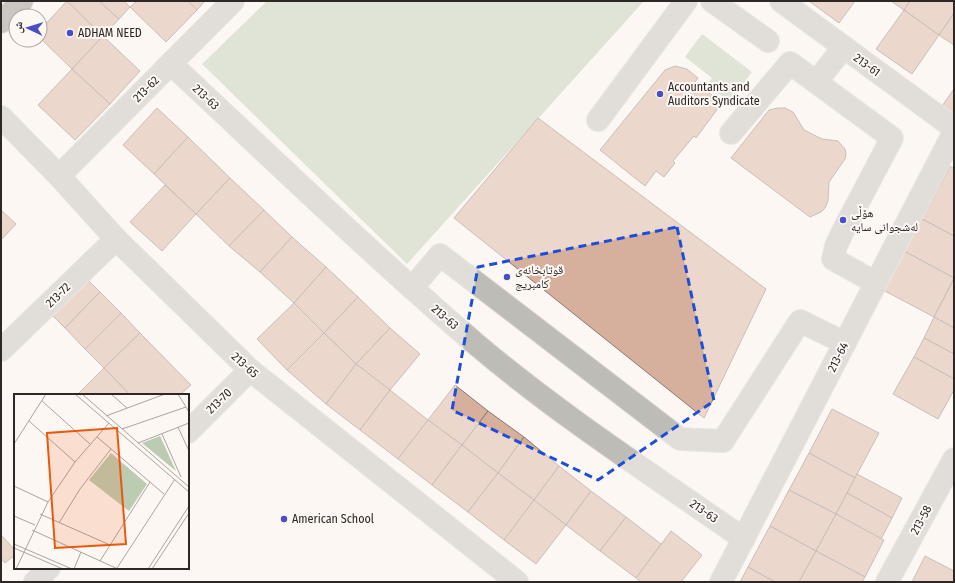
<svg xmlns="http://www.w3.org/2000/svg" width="955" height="583" viewBox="0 0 955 583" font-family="'Fira Sans Condensed','Noto Naskh Arabic',sans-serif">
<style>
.green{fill:#bbccb3}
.building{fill:#d7af9d;stroke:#877973}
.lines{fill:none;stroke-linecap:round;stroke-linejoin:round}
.minor-casing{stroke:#d8d2cf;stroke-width:24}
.major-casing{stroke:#d8d2cf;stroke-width:24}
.minor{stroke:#bebcb6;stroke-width:22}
.major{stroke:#8e897e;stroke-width:22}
.marked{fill:none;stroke:#1d4ed8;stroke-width:3;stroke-dasharray:8 5;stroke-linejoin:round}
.poi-dot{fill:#494ec4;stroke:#fdf7f4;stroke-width:1.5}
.labels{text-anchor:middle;stroke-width:4;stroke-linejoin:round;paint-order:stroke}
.poi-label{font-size:12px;fill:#2d2825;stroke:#fdf7f4;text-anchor:start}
.street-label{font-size:12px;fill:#2d2825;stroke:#fdf7f4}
.inset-road{fill:none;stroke:#aaa4a1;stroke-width:1}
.view{fill:#e8590c;fill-opacity:0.15;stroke:#e8590c;stroke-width:2}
.inset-edge{fill:none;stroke:#2d2825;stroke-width:2}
</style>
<rect width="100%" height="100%" fill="#fdf7f4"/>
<g class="green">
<polygon points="267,1 644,1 407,264 202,64"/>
<polygon points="702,34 752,72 730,102 707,85 712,78 685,57"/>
</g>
<g class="building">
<polygon points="67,1 103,36 72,69 40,38 40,30"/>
<polygon points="67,1 99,1 119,19 103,36"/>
<polygon points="99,1 124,1 130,7 119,19"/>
<polygon points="137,1 188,1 197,10 166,42 130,7"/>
<polygon points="188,1 205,1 197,10"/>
<polygon points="809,1 855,1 839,23"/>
<polygon points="891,1 910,1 904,10"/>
<polygon points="910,1 954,1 954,13 939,35 904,10"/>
<polygon points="904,10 939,35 912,74 876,49"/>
<polygon points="954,13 954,45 939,35"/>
<polygon points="103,36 140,71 110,104 72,69"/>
<polygon points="675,66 687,69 698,78 695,82 722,103 696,138 694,136 673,161 675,163 664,177 656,171 645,186 600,150 665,70"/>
<polygon points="72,69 110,104 75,140 38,105"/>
<polygon points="954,89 954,115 942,106"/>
<polygon points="157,108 188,137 154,174 123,145"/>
<polygon points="778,108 785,108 793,112 804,130 822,139 838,141 845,149 846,154 845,159 829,182 828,201 825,208 821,212 810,217 731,158 769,110"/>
<polygon points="538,118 766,289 704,418 454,218"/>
<polygon points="188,137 230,178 196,214 154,174"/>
<polygon points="950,166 954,169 954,236 922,219"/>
<polygon points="230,178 264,210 229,246 196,214"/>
<polygon points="165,185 196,214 162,251 130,222"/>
<polygon points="1,210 16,224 1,240"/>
<polygon points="264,210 292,237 260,272 229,246"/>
<polygon points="922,219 954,236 954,278 904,251"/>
<polygon points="292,237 326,267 294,303 260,272"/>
<polygon points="904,251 954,278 934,317 883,290"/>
<polygon points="326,267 358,297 324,333 294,303"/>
<polygon points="83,275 100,292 65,328 48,311"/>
<polygon points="954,279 954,328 934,317"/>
<polygon points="100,292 121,313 85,349 65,328"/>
<polygon points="358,297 390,328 356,364 324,333"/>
<polygon points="294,303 324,333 287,370 257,339"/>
<polygon points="121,313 140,333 104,368 85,349"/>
<polygon points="934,317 954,328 954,354 924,338"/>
<polygon points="390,328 420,354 390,390 356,364"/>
<polygon points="140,333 191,385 180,395 130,395 104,368"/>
<polygon points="324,333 356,364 326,404 287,370"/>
<polygon points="924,338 954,354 954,379 914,357"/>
<polygon points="914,357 954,379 954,390 938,419 893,394"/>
<polygon points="356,364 390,390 360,430 326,404"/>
<polygon points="104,368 130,395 77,395"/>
<polygon points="455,385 488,411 462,445 428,420"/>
<polygon points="390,390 428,420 398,459 360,430"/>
<polygon points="832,409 879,433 855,478 809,453"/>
<polygon points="488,411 524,437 498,473 462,445"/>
<polygon points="428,420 462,445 432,485 398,459"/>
<polygon points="524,437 559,466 534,500 498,473"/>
<polygon points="462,445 498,473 468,512 432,485"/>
<polygon points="809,453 855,478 836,514 789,490"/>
<polygon points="559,466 591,491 566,525 534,500"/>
<polygon points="498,473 534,500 504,540 468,512"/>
<polygon points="857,474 902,498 892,518 847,493"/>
<polygon points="789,490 836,514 816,551 770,526"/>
<polygon points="591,491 626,517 600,551 566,525"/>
<polygon points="847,493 892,518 881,539 836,514"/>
<polygon points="534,500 566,525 536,564 504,540"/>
<polygon points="836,514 884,540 865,577 816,551"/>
<polygon points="626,517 661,544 636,578 600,551"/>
<polygon points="770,526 816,551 799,582 775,582 748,567"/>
<polygon points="671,531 702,555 681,582 641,582 636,578"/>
<polygon points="1,535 15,550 15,555 5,563 1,558"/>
<polygon points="816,551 865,577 862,582 799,582"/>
<polygon points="925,556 954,571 954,582 912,582"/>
<polygon points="748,567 775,582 740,582"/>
</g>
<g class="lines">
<g class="minor-casing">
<g id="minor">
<polyline points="712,1 768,41"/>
<polyline points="781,1 954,128"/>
<path d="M171,64C272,158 372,255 477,345C561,416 654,476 744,539"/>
<polyline points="816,82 844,47"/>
<polyline points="1,117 59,176 116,239 250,370 517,582"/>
<polyline points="598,120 686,1"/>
<polyline points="731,133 790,63 892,138 843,231 836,246 833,259 876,283"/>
<polyline points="59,176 233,1"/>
<polyline points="412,288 440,255 680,439 723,441 800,321 845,343"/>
<polyline points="1,350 116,239"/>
<polyline points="188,432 250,370"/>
<polyline points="35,582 49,568"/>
<polyline points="721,582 954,132"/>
<polyline points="887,582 954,459"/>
</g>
</g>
<g class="major-casing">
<polyline id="major" points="1,22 22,1"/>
</g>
<use href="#minor" class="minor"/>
<use href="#major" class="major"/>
</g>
<path d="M0 0H955V583H0ZM677,227L714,401L598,480L452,410L478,267Z" fill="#fdf7f4" fill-opacity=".55" fill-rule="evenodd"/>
<path class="marked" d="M677,227L714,401L598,480L452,410L478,267Z"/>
<g class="poi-dot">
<circle cx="70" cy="33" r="4"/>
<circle cx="660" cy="94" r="4"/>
<circle cx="843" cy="220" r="4"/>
<circle cx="507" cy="277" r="4"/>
<circle cx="284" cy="519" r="4"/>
</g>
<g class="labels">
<g class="poi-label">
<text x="78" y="37">ADHAM NEED</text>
<text x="668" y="91">Accountants and<tspan x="668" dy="14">Auditors Syndicate</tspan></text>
<text x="851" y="217">هۆڵی<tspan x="851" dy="14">لەشجوانی سایە</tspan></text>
<text x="515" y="274">قوتابخانەی<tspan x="515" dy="14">کامبریج</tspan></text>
<text x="292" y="523">American School</text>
</g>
<g class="street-label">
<text transform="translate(867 65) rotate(36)" y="4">213-61</text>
<text transform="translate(146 89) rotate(-45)" y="4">213-62</text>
<text transform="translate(206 97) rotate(43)" y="4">213-63</text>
<text transform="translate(58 295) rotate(-44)" y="4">213-72</text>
<text transform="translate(445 317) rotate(41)" y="4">213-63</text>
<text transform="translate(838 357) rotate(-63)" y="4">213-64</text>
<text transform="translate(245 365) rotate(42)" y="4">213-65</text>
<text transform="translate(219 401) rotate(-44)" y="4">213-70</text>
<text transform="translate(704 511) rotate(35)" y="4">213-63</text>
<text transform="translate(921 520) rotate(-62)" y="4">213-58</text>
</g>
</g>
<g transform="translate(14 394)">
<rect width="175" height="175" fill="#fdf7f4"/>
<path d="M146,42L162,77L128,49ZM97,59L133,90L115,117L75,86Z" fill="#bbccb3"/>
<path class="inset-road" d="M61,0L175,98M68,0L175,93M97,0L113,14M164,0L175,18M28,7L76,50M92,22L151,0M15,27L61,68M164,33L175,57M108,35L172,13M148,40L167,83M83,43L150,100M124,49L175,29M0,50L32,0M0,92L34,108M26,120L96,151M0,122L21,131M45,129L66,95L97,55M18,136L104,175M0,150L58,175M0,154L49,175M86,167L136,88M103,174L161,85M2,175L34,108L61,68L95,29M60,175L67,158M134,175L175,112M138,175L175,119"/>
<path class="view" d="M103,34L112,150L41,154L33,39Z"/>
<rect width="175" height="175" class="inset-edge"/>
</g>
<rect width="955" height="583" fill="none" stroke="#2d2825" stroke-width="4"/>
<g transform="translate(28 28) rotate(274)"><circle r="19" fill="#fdf7f4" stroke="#aaa4a1"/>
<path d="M0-3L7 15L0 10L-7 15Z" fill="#494ec4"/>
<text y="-6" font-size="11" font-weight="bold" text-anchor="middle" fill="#2d2825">ش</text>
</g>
</svg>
